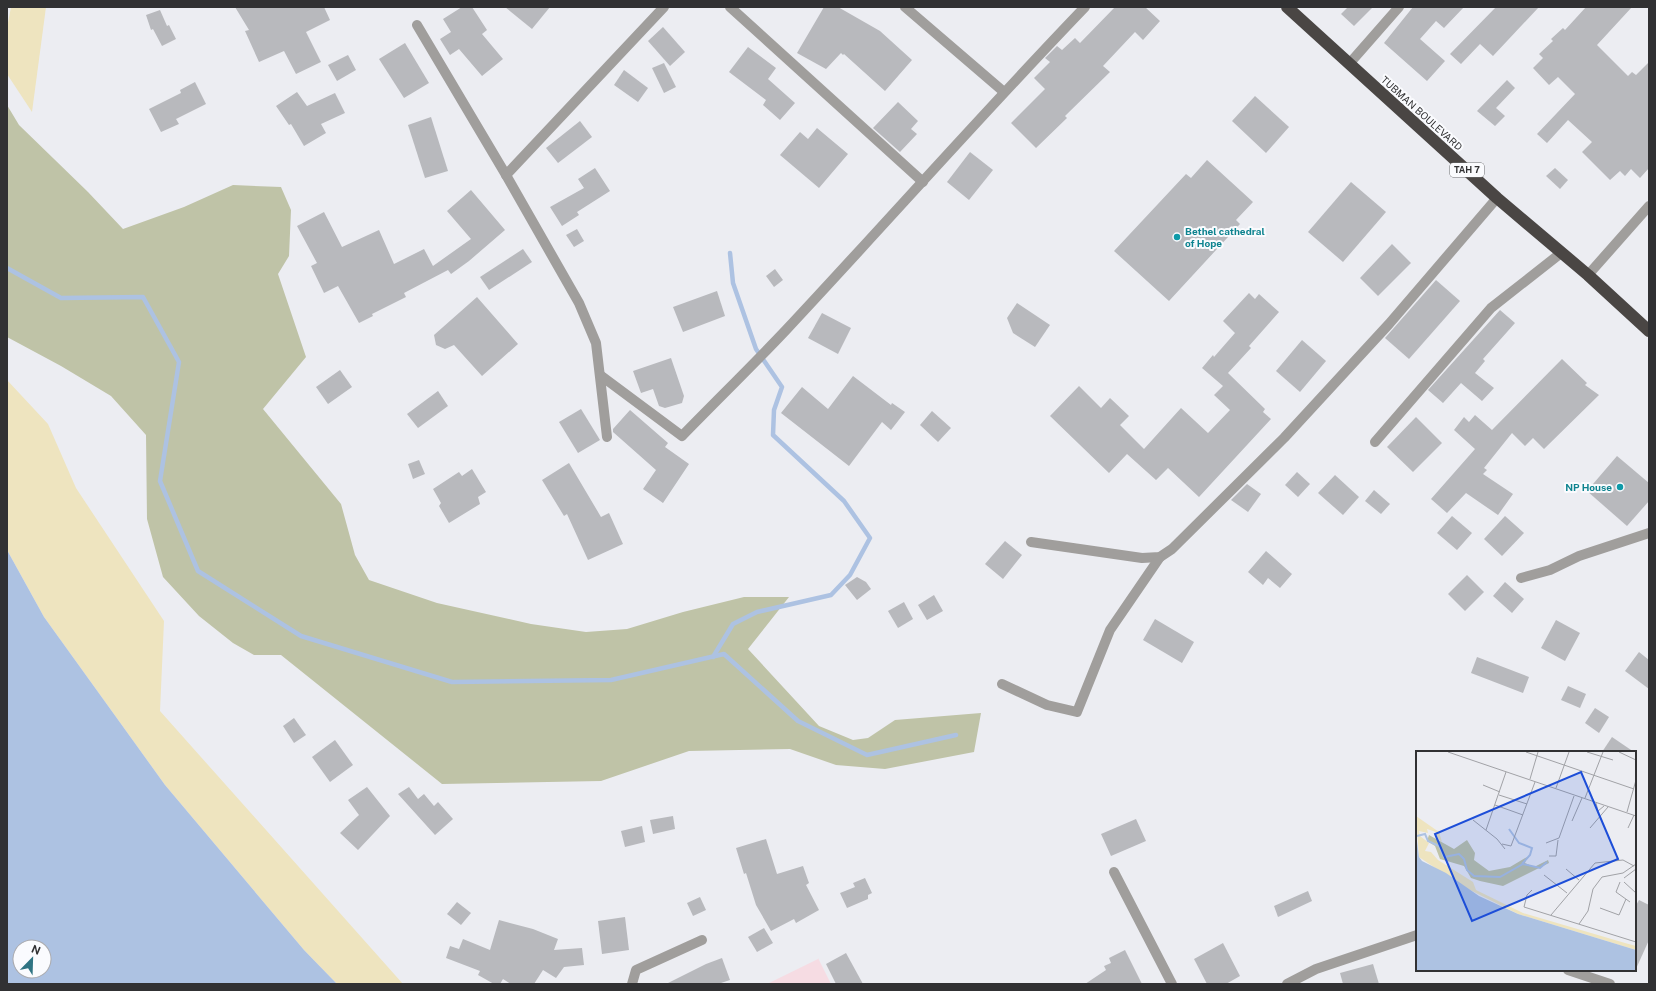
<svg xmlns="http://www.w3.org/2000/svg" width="1656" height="991" viewBox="0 0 1656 991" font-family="'Public Sans',sans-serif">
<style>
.education{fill:#f6dce3}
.green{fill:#bfc3a7}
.sand{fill:#eee4bf}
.water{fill:#adc2e2;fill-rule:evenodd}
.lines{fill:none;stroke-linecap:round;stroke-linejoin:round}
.stream{stroke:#adc2e2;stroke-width:4.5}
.building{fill:#b8b9bd}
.street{stroke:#a09e9c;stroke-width:10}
.highway{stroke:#4a4644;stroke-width:12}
.culture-dot{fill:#0f9aa8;stroke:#fafbfe;stroke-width:1.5}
.labels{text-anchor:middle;stroke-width:4;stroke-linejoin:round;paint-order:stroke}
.shield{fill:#fafbfe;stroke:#6d6e70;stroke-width:1}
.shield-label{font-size:9px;font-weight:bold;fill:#313133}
.street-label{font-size:10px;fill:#313133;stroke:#fafbfe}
.culture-label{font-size:10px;font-weight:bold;fill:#0d838f;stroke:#fafbfe;text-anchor:start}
.inset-river{fill:none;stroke:#adc2e2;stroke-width:2}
.inset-road{fill:none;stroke:#a1a2a6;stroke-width:1}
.view{fill:#1d4ed8;fill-opacity:0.15;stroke:#1d4ed8;stroke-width:2}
.inset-edge{fill:none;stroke:#313133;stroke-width:2}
</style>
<rect width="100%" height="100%" fill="#ecedf2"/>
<polygon class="education" points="818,958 831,984 767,984 818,959"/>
<polygon class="green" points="7,105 19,125 88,192 123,229 184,207 233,185 281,187 291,210 289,256 278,274 306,357 263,409 341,504 355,555 369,580 437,603 531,624 586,632 627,629 683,612 744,597 789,597 748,649 819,726 853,740 868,738 895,720 981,713 974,752 885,769 836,765 790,749 689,751 601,781 442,784 281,655 254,655 233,643 199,616 163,577 147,519 146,435 111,396 61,366 7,337"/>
<g class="sand">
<polygon points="11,7 46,7 32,112 7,74 7,28"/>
<polygon points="7,380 48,424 76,488 164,621 160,711 403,984 337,984 304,950 165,785 44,617 7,550"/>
</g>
<path class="water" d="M7,550L44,617L165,785L304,950L337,984H7ZM20,947H44V971H20Z"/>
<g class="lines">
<g class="stream">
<polyline points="7,268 61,298 143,297 179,362 160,481 198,571 301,636 452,682 611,680 724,654 798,721 867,755 956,735"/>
<polyline points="713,657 733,624 757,612 831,595 850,575 870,538 844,501 773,435 774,410 782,387 756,349 733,283 730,253"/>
</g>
</g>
<g class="building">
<polygon points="235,7 324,7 330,20 306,32 321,62 296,74 284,51 259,62 245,31 249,30"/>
<polygon points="462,7 472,7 487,30 482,34 503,59 482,76 459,49 450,55 440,39 451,32 443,19"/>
<polygon points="505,7 550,7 532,29"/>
<polygon points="824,7 838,7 880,31 912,60 885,91 844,54 843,55 841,53 826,69 797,53"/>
<polygon points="1115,7 1145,7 1160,21 1143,40 1135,32 1103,66 1110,72 1065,116 1067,118 1036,148 1011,123 1045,89 1034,78 1050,62 1045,58 1057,46 1062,50 1075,38 1080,43"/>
<polygon points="1348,7 1373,7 1354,26 1341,14"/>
<polygon points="1413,7 1464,7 1444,28 1436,21 1420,39 1445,61 1427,81 1384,43"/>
<polygon points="1496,7 1539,7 1493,56 1480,44 1461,64 1450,54"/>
<polygon points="1586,7 1632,7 1597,45 1628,76 1632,72 1636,75 1649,62 1649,168 1640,178 1631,169 1625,176 1620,171 1610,180 1582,152 1592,142 1568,120 1547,143 1537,134 1575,94 1558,77 1549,85 1533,68 1543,58 1539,54 1553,41 1551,39 1563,28 1565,30"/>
<polygon points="160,10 167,26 169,25 176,39 162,46 153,29 151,30 146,15"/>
<polygon points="663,27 685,52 670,66 648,41"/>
<polygon points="405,43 429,83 404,98 379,59"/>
<polygon points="748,47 776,68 768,79 795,103 780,120 763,105 766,100 729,72"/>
<polygon points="348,55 356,70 337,81 328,65"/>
<polygon points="664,63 676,87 664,93 652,68"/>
<polygon points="624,70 648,88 638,102 614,85"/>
<polygon points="1507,80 1515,88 1496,108 1505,116 1495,126 1477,111"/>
<polygon points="195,82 206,104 176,119 179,124 161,132 149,109 181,93 180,90"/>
<polygon points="297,92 307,106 335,93 345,113 321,124 326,133 304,146 291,124 289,125 276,106"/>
<polygon points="1255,96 1289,127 1266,153 1232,121"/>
<polygon points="898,102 918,121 911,129 917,134 900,152 873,128"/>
<polygon points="431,117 448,171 425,178 408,125"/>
<polygon points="580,121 592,137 558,163 546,148"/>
<polygon points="817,128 848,154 819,188 780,155 800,132 808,139"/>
<polygon points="970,152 993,170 969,200 947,182"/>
<polygon points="1207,160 1253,202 1236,220 1240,224 1169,301 1114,251 1186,174 1191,178"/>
<polygon points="595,168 610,191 577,212 579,215 562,226 550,207 584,188 578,179"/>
<polygon points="1555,168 1568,180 1560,189 1546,176"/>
<polygon points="1351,182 1386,212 1343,262 1308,232"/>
<polygon points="471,190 505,230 469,261 451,274 448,270 404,293 406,297 372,314 373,316 359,323 338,286 324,293 311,266 317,263 297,226 324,212 342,247 379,230 394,264 424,249 433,266 471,239 447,211"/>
<polygon points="577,229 584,241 574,247 566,235"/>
<polygon points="1392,244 1411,263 1378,296 1360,278"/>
<polygon points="523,249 532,262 489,290 480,277"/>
<polygon points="775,269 783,280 774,287 766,276"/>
<polygon points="1436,280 1460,301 1409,359 1385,338"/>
<polygon points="717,291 725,316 683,332 673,307"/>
<polygon points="1249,293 1255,299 1259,294 1279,312 1249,346 1251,348 1228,373 1265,409 1263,412 1271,419 1199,497 1168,468 1156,480 1127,454 1109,473 1050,416 1079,386 1101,408 1110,398 1129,416 1120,425 1144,449 1181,408 1208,433 1230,410 1214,395 1223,386 1202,368 1213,355 1214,357 1235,333 1223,321"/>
<polygon points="477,297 518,344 482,376 454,345 445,349 436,345 434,335"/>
<polygon points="1017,303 1050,325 1035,347 1013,333 1007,318"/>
<polygon points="1500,310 1515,323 1483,359 1485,361 1475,373 1494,388 1482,401 1461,383 1443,403 1428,390"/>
<polygon points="822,313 851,328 838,354 808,338"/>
<polygon points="1302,340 1326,361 1300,392 1276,371"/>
<polygon points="671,358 684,396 682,403 665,408 659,406 653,389 641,393 633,371"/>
<polygon points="1562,359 1587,383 1585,385 1599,395 1544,449 1533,438 1525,446 1512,433 1484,468 1487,470 1483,474 1513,494 1498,515 1466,493 1447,513 1431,499 1475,449 1454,430 1464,417 1469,422 1475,415 1492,430"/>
<polygon points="340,370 352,387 328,404 316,387"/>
<polygon points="853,376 891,405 892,403 905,412 891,430 882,422 849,466 781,413 802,387 828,409"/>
<polygon points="438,391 448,406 418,428 407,414"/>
<polygon points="581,409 600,440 578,453 559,422"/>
<polygon points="630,410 668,443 665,447 689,464 663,503 643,489 656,470 613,432 613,429"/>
<polygon points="932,411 951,428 938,442 920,425"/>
<polygon points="1416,417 1442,443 1413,472 1387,447"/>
<polygon points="1617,456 1649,483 1649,501 1627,526 1587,491"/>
<polygon points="419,460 425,474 413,479 408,464"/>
<polygon points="569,463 601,517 609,513 623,544 588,560 567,514 564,516 542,480"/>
<polygon points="472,469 486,492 478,497 480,504 449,523 439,506 441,503 433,489 459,472 462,476"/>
<polygon points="1297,472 1310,484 1298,497 1285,485"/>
<polygon points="1335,475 1359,497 1343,515 1318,493"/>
<polygon points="1247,484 1261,494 1248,512 1231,500"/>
<polygon points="1374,490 1390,504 1381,514 1365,501"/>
<polygon points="1452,516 1472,533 1457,550 1437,533"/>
<polygon points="1505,516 1524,533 1502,556 1484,539"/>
<polygon points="1005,541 1022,555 1003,579 985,564"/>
<polygon points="1266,551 1292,574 1280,588 1268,578 1263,585 1248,572"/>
<polygon points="1467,575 1484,592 1465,611 1448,594"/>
<polygon points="857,577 866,582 871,589 857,600 845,585"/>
<polygon points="1505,582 1524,599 1512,613 1493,596"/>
<polygon points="934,595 943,611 927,620 918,605"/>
<polygon points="904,602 913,619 898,628 888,611"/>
<polygon points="1155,619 1194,642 1182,663 1143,640"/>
<polygon points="1556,620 1580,633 1565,661 1541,648"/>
<polygon points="1639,652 1649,660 1649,689 1625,671"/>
<polygon points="1477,657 1529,677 1523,693 1471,673"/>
<polygon points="1568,686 1586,694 1580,708 1561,700"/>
<polygon points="1595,708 1609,717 1599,733 1585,723"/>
<polygon points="294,718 306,735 294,743 283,726"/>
<polygon points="1612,737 1634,752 1602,752"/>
<polygon points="335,740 353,765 330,782 312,757"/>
<polygon points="367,787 390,816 358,850 340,833 359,815 348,800"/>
<polygon points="409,787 418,799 424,794 434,806 438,802 453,819 435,835 398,794"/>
<polygon points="673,816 675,829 653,834 650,820"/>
<polygon points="1136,819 1146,841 1111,856 1101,834"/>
<polygon points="642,826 645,842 625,847 621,831"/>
<polygon points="766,839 777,874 803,866 809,883 806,885 819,910 796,923 794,919 771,931 756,905 746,873 744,874 736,848"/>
<polygon points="865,878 872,893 868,895 868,899 847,908 840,893 855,887 853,883"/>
<polygon points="1308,891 1312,901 1278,917 1274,906"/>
<polygon points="700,897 706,910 693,916 687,903"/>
<polygon points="1639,900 1649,905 1649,940 1635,971 1635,907"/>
<polygon points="457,902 471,913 461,925 447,914"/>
<polygon points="625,917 629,950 602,954 598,921"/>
<polygon points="499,920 533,929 558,939 554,950 582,948 584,965 564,967 556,978 543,970 534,984 511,984 503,979 500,984 494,984 478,975 480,971 446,958 450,946 459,949 463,939 490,950"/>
<polygon points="764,928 773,943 757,952 748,937"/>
<polygon points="1223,943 1240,976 1226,984 1207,984 1194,959"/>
<polygon points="1125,950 1142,984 1085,984 1106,970 1104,966 1111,963 1109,958"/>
<polygon points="846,953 863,984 836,984 826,964"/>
<polygon points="722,958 730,980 718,984 666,984 706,964"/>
<polygon points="1373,964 1379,984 1343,984 1340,973"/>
</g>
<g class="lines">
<g class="street">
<polyline points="730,7 923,182"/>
<polyline points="905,7 1004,92"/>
<polyline points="417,25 506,175 579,303 596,343 607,437"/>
<polyline points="1349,64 1399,7"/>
<polyline points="506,175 664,7"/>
<polyline points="1588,275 1649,206"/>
<path d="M600,375L682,436C717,400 752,366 786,330C886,223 983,113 1085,7"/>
<polyline points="1375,442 1491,308 1561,253"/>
<polyline points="1031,542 1142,558 1160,557 1172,549 1284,438 1389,324 1497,198"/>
<polyline points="1521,578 1550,570 1579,556 1649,533"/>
<polyline points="1002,684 1047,705 1077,712 1110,630 1160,557"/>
<polyline points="1114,872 1172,984"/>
<polyline points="1568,970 1610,984"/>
<polyline points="632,984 636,970 702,940"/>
<polyline points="1287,984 1316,969 1417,935"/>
</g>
<polyline class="highway" points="1287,7 1497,198 1588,275 1649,331"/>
</g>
<g class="culture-dot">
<circle cx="1177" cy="237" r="4"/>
<circle cx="1620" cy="487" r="4"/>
</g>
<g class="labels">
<rect class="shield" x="1450" y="163" width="34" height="14" rx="3"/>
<g class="shield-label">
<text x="1467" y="173">TAH 7</text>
</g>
<g class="street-label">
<text transform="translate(1422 113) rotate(42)" y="4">TUBMAN BOULEVARD</text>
</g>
<g class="culture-label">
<text x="1185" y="235">Bethel cathedral<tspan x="1185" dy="12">of Hope</tspan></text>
<text x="1612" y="491" text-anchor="end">NP House</text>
</g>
</g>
<g transform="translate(1416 751)">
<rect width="220" height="220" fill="#ecedf2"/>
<path d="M13,84L38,98L51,89L59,102L58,109L73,120L94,116L111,106L109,112L118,116L132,109L133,112L87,135L64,130L55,127L48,115L24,108L19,95L11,90Z" fill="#bfc3a7"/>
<path d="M0,65L23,81L26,91L22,88L20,81L11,78L12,82L3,80L4,85L13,92L9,100L15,101L22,109L57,131L60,139L107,162L209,192L220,195V199L102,163L46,135L3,106Z" fill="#eee4bf"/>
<path d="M0,82L3,106L6,110L30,122L63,145L102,163L220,199V219H0Z" fill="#adc2e2"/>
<path class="inset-river" d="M93,78L103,92L116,97L114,104L106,113M1,85L9,83L12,90L23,95L28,106L43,103L48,108L51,119L58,125L84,126L107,113L124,117L131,111"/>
<path class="inset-road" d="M32,1L220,65M110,1L218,38M171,1L197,9M203,1L220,9M114,28L122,1M67,34L84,41M140,37L153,1M83,44L111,53M169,47L187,1M180,52L182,60L188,55M79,54L107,64M211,61L220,29M57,69L81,88L89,98M156,70L166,47M174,77L192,56M212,77L218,64M70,79L90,21M130,92L143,87L158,45M86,93L95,95L119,31M133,105H140L142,89M150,118L163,129M128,124L151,142M208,127L220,118M204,131L200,141L214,151M208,131L220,142M116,139L111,144L108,156L220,191M184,157L203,164L210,148M135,164L179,112L207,109L218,115M163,173L172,160L177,138L186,126L207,122L220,113"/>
<path class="view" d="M165,21L202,108L56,170L19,83Z"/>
<rect width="220" height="220" class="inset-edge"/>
</g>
<rect width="1656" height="991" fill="none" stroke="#313133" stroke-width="16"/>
<g transform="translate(32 959) rotate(23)"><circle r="19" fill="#fafbfe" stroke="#aaaaad"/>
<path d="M0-3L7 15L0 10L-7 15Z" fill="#2f7483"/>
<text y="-6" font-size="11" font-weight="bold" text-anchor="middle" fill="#313133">N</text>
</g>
</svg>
